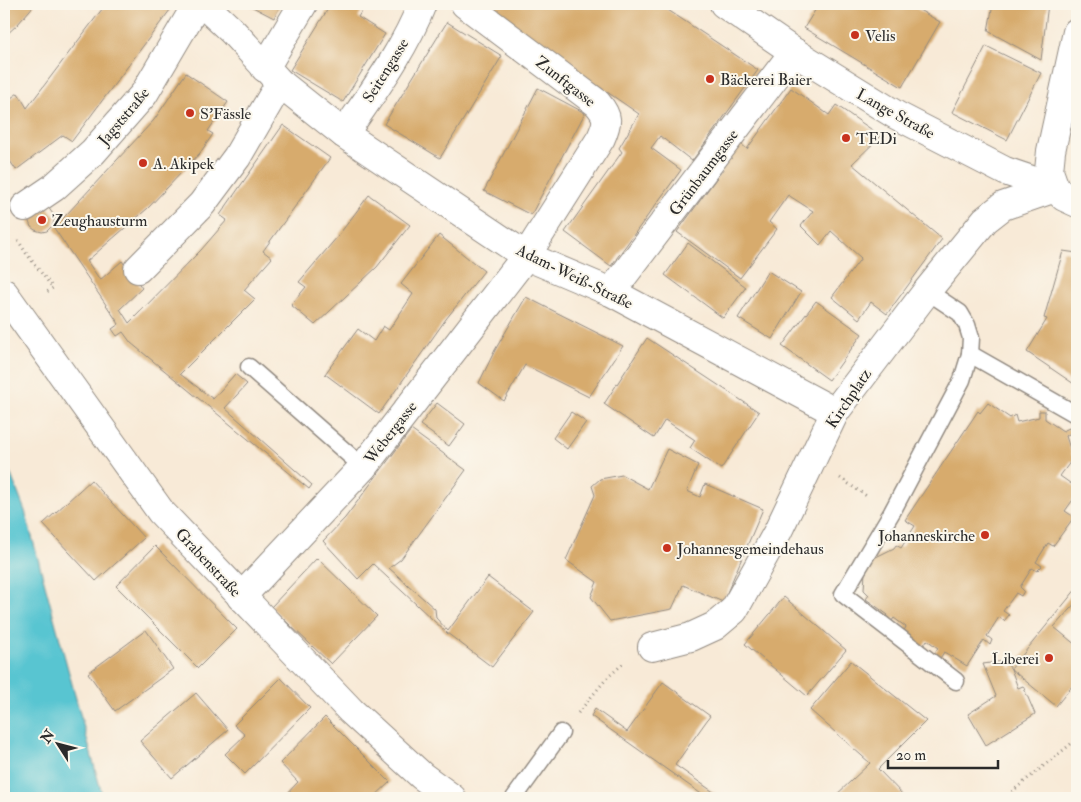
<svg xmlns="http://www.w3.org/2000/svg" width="1081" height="802" viewBox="0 0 1081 802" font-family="'IM FELL Double Pica',serif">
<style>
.water{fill:#59c5d1;stroke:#42787e}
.building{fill:#d7ab6d}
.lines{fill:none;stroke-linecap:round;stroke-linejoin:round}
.lane-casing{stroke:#928a81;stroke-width:19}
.street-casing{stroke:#928a81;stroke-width:30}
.path{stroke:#928a81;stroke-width:3;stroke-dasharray:1 4;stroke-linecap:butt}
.lane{stroke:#fff;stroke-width:16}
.street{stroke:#fff;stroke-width:28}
.poi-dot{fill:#c8321e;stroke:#fbf7ec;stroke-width:2}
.labels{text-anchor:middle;stroke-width:4;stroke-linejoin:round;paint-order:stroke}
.poi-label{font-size:16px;fill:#2b2b2b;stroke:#fbf7ec;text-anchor:start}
.street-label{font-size:16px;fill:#2b2b2b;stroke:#fbf7ec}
</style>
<rect width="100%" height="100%" fill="#fbf7ec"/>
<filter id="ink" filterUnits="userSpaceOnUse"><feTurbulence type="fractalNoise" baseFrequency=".02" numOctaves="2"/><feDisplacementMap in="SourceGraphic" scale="10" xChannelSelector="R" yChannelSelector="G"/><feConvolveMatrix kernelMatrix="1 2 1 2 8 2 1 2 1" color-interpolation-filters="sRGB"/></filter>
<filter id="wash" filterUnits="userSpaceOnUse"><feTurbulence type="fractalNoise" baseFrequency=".0096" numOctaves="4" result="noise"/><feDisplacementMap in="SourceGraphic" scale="20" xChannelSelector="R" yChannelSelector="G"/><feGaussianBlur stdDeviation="1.12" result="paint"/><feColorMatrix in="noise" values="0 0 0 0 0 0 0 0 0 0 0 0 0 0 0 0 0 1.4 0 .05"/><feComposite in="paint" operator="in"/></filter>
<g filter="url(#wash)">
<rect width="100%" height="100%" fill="#f8ead7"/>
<polygon class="water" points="4,457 25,511 103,798 11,798 4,759"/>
<g id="blocks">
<g class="building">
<polygon points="4,4 35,4 18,24 4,37"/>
<polygon points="106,4 163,4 170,10 72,141 63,135 16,170 4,152 4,103 18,93 27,108"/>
<polygon points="247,4 281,4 274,18"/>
<polygon points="331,4 366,4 358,17 385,34 343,102 290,70"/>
<polygon points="486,4 661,4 662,6 758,70 692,161 660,136 651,148 681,170 611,266 565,232 622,152 619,148 639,114 558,58"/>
<polygon points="819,4 909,4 940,22 902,87 804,28"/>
<polygon points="993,4 1048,4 1041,60 988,31"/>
<polygon points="447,22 502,56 440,158 384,124"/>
<polygon points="986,46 1041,73 1007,140 952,112"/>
<polygon points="186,73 228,102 208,131 213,134 200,153 148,208 87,261 100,280 122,261 142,288 120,309 129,323 201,250 227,220 220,215 283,125 330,158 263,251 272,258 244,290 255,299 180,374 213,399 235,374 247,384 225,408 312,485 309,489 131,343 123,332 117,336 112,329 119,324 54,228 154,120"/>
<polygon points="538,88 585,113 531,215 484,191"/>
<polygon points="791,88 829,115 836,105 881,136 852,164 942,239 887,314 871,302 859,319 832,297 861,258 831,231 820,245 801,226 813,211 788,195 769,222 777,229 740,278 677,232 721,172 715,167 735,139 747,149"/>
<polygon points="369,195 410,225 377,267 315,325 291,305 306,287 299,282 338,236"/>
<polygon points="48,207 55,217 53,225 47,231 42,232 35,230 31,227 28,219"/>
<polygon points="439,235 484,271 446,319 379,414 325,374 358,329 374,341 383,326 389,330 413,294 401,284"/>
<polygon points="688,243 746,287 723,318 665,275"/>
<polygon points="1063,251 1077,253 1077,386 1027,352 1047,319 1044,318"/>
<polygon points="768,271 801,292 772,339 738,318"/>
<polygon points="526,297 623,346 589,397 525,365 504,401 479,383 495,350"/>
<polygon points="816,301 862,334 829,380 782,346"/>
<polygon points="647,338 759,412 721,469 690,448 695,440 665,420 654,438 604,404"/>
<polygon points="437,403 465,424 449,446 420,425"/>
<polygon points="988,403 1010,418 1015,415 1017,422 1039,417 1039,411 1045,411 1045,419 1063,431 1069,428 1072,432 1066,436 1072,455 1077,456 1077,462 1071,461 1060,476 1077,488 1077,494 1065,511 1074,517 1053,546 1048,543 1036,562 1042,566 1037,571 1032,568 1020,587 1024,591 1021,596 1016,593 1003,611 1009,615 1004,621 999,617 987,636 992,640 990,645 984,640 967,666 944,652 939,660 933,655 938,648 927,640 922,648 902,634 906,627 894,618 888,626 882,622 888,615 866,599 869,595 864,590 865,572 874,558 894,548 896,545 901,548 915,526 905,520 978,411 980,413"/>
<polygon points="571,412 586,422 567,449 553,438"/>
<polygon points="411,430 466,470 401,559 389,568 435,609 436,618 448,631 488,577 534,612 492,667 447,633 373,564 358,579 323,541 345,518"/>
<polygon points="667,449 698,465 687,491 700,497 705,484 763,509 723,602 683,585 672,609 610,621 591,597 597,582 566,560 595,495 592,486 600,479 622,475 648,489"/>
<polygon points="91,480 144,538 96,581 43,524"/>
<polygon points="155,546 237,629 198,668 116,586"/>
<polygon points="317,558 377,616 331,664 271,607"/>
<polygon points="1077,588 1077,601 1054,627 1077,646 1077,680 1056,706 1011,669 1018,688 1023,686 1035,714 986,745 968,714 996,696 983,664 1005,661 1011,669"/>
<polygon points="784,597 846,650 807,696 745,644"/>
<polygon points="146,630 173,669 115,711 88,673"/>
<polygon points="851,661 926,721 878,769 906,798 833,798 870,763 810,710"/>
<polygon points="281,678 310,708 245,774 225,754 245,735 234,725"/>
<polygon points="663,682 710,716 675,765 722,798 707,798 591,716 595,709 627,732"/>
<polygon points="196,693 228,730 172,778 140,741"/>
<polygon points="325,717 390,782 373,798 283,798 298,782 280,763"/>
</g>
</g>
</g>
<g filter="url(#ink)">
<use href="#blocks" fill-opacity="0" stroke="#928a81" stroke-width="1"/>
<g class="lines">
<g class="lane-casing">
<g id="lane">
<polyline points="927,291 960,313 967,325 971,338 970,354 962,380 892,512 843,594 956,681"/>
<polyline points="970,354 1077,415"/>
<polyline points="249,367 363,467"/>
<polyline points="514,798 561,733"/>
</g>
</g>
<g class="street-casing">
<g id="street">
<polyline points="203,4 233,32 280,83 344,134 526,256 611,292 835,412"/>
<polyline points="724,4 794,52 896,115 1005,171 1055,188 1064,197 1077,203"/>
<polyline points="265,68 303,4"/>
<path d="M344,134C372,93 404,51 422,4"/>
<polyline points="1055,188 1049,171 1051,151 1077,32"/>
<polyline points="25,207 53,188 93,152 144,94 197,4"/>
<polyline points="138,269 202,204 237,157 280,83"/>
<polyline points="611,292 794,52"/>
<polyline points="4,293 161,512 351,711 422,776 452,798"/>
<path d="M241,597L363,467L526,256L601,138C608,122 609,117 597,103L465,4"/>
<polyline points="652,647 691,637 715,626 734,610 778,531 835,412 927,291 985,220 1003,206 1055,188"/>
</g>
</g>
<g class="path">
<polyline points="18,240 26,253 53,288 45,293"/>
<polyline points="840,478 868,497"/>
<polyline points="578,713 607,678 624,663"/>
<polyline points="1004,798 1077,739"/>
</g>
<use href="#lane" class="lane"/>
<use href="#street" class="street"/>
</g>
</g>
<g class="poi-dot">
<circle cx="855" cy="35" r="5"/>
<circle cx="710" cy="79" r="5"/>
<circle cx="190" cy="113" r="5"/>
<circle cx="846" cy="138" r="5"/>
<circle cx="143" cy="163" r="5"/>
<circle cx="42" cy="220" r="5"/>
<circle cx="985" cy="535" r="5"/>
<circle cx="667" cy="548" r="5"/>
<circle cx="1049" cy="658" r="5"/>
</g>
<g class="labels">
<g class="poi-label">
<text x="865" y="41">Velis</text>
<text x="720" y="85">Bäckerei Baier</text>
<text x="200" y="119">S'Fässle</text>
<text x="856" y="144">TEDi</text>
<text x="153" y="169">A. Akipek</text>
<text x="52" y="226">Zeughausturm</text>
<text x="975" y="541" text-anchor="end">Johanneskirche</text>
<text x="677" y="554">Johannesgemeindehaus</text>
<text x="1039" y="664" text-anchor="end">Liberei</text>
</g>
<g class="street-label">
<text transform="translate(385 70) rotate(-58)" y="6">Seitengasse</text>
<text transform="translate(566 81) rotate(38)" y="6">Zunftgasse</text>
<text transform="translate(896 113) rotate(29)" y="6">Lange Straße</text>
<text transform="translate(123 116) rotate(-50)" y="6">Jagststraße</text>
<text transform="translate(703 172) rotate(-53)" y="6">Grünbaumgasse</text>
<text transform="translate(575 276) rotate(26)" y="6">Adam-Weiß-Straße</text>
<text transform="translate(848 398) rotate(-56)" y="6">Kirchplatz</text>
<text transform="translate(390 432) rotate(-52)" y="6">Webergasse</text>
<text transform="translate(209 562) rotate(47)" y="6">Grabenstraße</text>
</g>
</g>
<rect width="1081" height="802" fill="none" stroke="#fbf7ec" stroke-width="20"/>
<g transform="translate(58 744) rotate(306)" stroke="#fbf7ec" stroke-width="4" paint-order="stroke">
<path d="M0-4L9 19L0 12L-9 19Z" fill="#2b2b2b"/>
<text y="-8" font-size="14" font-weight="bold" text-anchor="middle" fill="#2b2b2b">N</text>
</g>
<path d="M888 760v8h110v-8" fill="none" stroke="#2b2b2b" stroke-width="2.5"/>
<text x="896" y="760" font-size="15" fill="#2b2b2b" stroke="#fbf7ec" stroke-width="4" paint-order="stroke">20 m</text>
</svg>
